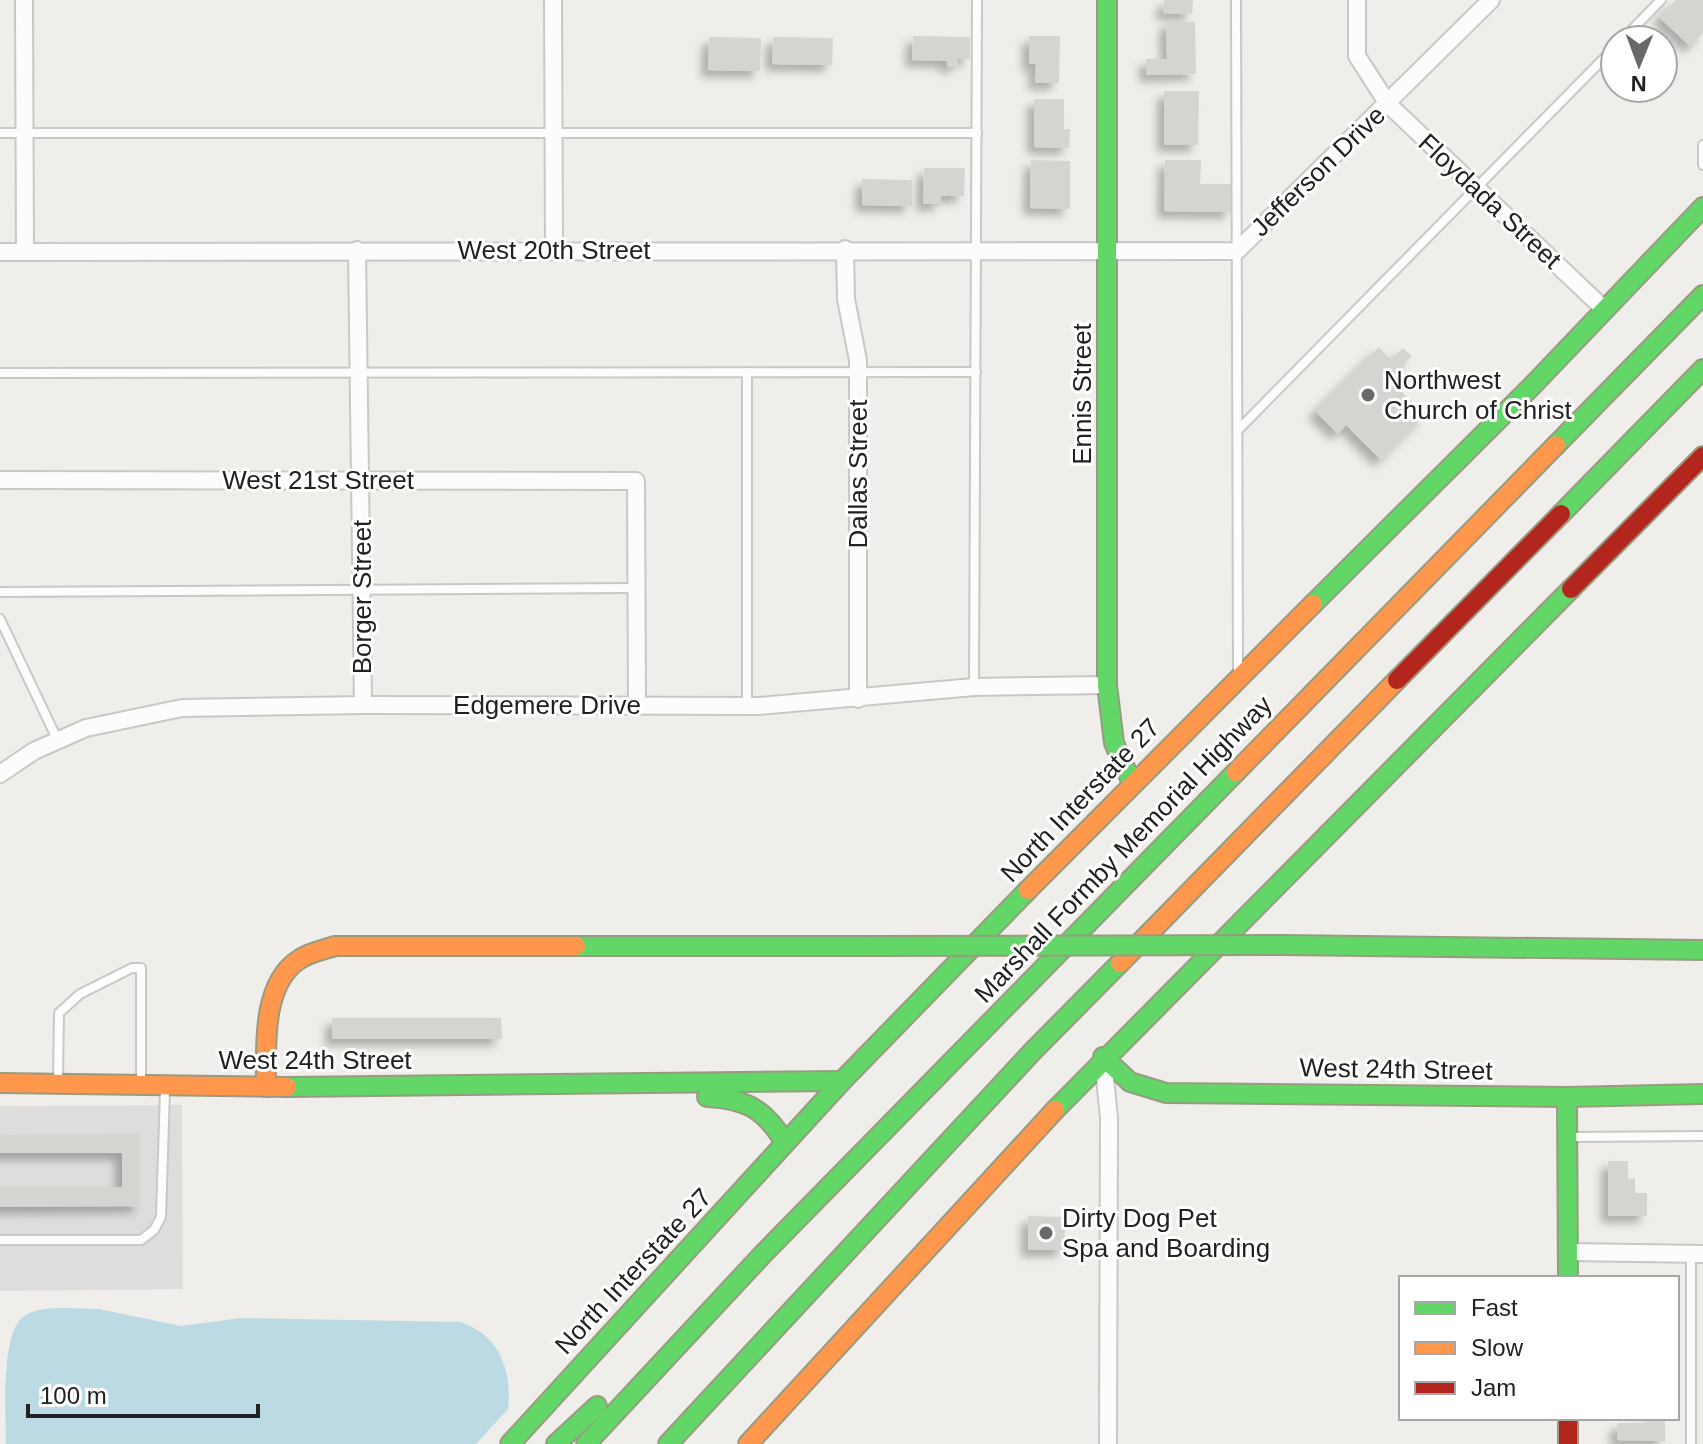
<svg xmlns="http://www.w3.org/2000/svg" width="1703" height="1444" viewBox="0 0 1703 1444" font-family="Helvetica,sans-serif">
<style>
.residential{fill:#dfdddb}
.water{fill:#bcdae4}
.building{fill:#d6d4d1;filter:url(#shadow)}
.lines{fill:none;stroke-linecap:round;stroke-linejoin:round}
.lane-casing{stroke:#c8c8c6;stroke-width:12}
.street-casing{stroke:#c8c8c6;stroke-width:20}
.fast-casing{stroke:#989b80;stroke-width:22}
.slow-casing{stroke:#989b80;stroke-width:22}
.jam-casing{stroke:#989b80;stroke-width:22}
.lane{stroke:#fdfcfc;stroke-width:8}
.street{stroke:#fdfcfc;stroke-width:16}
.fast{stroke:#63d668;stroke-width:18}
.slow{stroke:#ff974d;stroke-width:18}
.jam{stroke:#b3261e;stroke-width:18}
.fast-bridge-casing{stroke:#989b80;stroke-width:22;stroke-linecap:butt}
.fast-bridge{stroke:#63d668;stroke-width:18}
.poi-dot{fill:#696967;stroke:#fff;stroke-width:3}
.labels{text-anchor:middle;stroke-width:6;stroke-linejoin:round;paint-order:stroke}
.street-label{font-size:26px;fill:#212121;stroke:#fff}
.poi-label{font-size:26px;fill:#212121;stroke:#fff;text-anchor:start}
</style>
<defs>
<filter id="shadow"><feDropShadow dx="-7" dy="7" stdDeviation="4" flood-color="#0004"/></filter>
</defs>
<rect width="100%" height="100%" fill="#f0eeea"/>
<polygon class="residential" points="182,1105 183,1289 0,1291 0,1106"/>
<path class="water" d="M99,1309L181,1326L241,1318L460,1322C500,1335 512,1370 508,1409L476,1444H6C6,1415 0,1333 24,1316C42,1304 78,1309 99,1309Z"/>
<g class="building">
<polygon points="1164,0 1193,0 1192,14 1163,13"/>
<polygon points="1676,0 1703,0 1703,33 1690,46 1659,17"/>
<polygon points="1166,22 1195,22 1196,74 1146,75 1146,59 1167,59"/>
<polygon points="913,36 970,37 970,59 958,59 957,67 947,66 947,61 912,60"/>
<polygon points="1029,36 1060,36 1059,83 1035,83 1036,64 1029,64"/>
<polygon points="709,37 761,38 760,71 708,70"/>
<polygon points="773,37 833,38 832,65 772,64"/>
<polygon points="1164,91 1199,91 1198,145 1164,145"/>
<polygon points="1034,99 1064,99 1064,129 1070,129 1069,148 1034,147"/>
<polygon points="1031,160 1070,161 1070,209 1030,208"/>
<polygon points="1165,160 1201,160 1200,184 1232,184 1232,212 1164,211"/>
<polygon points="924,168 965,168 964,196 941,196 941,204 923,204"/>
<polygon points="862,179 912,180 912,206 862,205"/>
<polygon points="1379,347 1391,360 1403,348 1412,356 1389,379 1425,415 1381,460 1346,425 1338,434 1315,411"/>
<polygon points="332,1018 501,1018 502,1039 332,1039"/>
<polygon points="140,1134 140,1206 0,1207 0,1187 122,1187 122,1153 0,1153 0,1135"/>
<polygon points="1608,1161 1628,1161 1628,1179 1635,1178 1635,1193 1647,1193 1647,1216 1608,1216"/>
<polygon points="1028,1216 1065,1217 1064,1250 1028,1250"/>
<polygon points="1645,1418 1665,1418 1665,1441 1617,1440 1617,1423 1645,1423"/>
</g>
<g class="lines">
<g class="lane-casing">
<g id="lane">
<polyline points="1236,0 1238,671"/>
<polyline points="1622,40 1661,0"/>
<polyline points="0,133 977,133"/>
<polyline points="1703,145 1703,165"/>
<polyline points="747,372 747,706"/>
<polyline points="0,373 976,372"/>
<polyline points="1238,430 1615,47"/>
<polyline points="0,592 636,588"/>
<polyline points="0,619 58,741"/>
<polyline points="974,687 977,0"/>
<polyline points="58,1080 59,1013 80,994 132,968 141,968 141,1080"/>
<polyline points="1572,1137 1703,1136"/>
<polyline points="0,1240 141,1240 154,1230 161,1217 165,1090"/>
<polyline points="1691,1444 1691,1254"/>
</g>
</g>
<g class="street-casing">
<g id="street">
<polyline points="24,0 25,252"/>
<polyline points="553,0 554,249"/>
<polyline points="1357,0 1357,56 1388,104 1605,310"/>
<polyline points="845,249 846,299 858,360 858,699"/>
<polyline points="357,250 363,705"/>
<polyline points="0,252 1237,251 1491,0"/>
<polyline points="0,480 636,481 637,705"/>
<polyline points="0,774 34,751 86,728 182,708 363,705 759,706 974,687 1107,685"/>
<polyline points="1103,1058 1109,1118 1108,1444"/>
<polyline points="1568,1252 1703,1254"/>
</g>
</g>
<g class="fast-casing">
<g id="fast">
<polyline points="1107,0 1107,685 1114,743 1132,783"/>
<polyline points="1556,445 1703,295"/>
<polyline points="1561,514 1703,369"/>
<polyline points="1313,604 1532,386 1703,207"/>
<polyline points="1282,945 1703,950"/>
<polyline points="576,946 875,946"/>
<polyline points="1103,1057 1130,1082 1166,1093 1567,1097 1703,1094"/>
<polyline points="287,1087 842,1081"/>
<path d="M707,1097C746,1099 765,1109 785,1143"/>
<polyline points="1567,1097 1568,1278"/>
<polyline points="1055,1110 1571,589"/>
<polyline points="510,1444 842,1081 1028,890"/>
<polyline points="556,1444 597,1406"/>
<polyline points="586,1444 764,1253 1236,772"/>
<polyline points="668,1444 1032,1052 1120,963"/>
</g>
</g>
<g class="slow-casing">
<g id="slow">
<polyline points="1236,772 1556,445"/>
<polyline points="1028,890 1313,604"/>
<polyline points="1120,963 1397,680"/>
<polyline points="0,1083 287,1087"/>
<path d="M266,1087C266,1049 261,983 300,959C310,952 323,950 335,946H576"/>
<polyline points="748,1444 1055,1110"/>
</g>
</g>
<g class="jam-casing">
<g id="jam">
<polyline points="1571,589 1703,456"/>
<polyline points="1397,680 1561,514"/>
<polyline points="1568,1418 1568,1444"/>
</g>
</g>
<use href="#lane" class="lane"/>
<use href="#street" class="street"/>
<use href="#fast" class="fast"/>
<use href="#slow" class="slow"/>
<use href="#jam" class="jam"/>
<g class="fast-bridge-casing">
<polyline id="fast-bridge" points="875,946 1282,945"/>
</g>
<use href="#fast-bridge" class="fast-bridge"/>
</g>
<g class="poi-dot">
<circle cx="1368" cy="395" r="8"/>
<circle cx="1046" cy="1233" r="8"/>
</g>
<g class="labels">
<g class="street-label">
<text transform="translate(1318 171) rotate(-44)" y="9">Jefferson Drive</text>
<text transform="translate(1490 201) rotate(43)" y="9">Floydada Street</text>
<text x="554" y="259">West 20th Street</text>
<text transform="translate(1082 394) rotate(-90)" y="9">Ennis Street</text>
<text transform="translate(858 474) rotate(-90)" y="9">Dallas Street</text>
<text x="318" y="489">West 21st Street</text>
<text transform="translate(362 597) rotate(-90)" y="9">Borger Street</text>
<text x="547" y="714">Edgemere Drive</text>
<text transform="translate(1080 800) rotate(-46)" y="9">North Interstate 27</text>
<text transform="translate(1123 849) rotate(-46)" y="9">Marshall Formby Memorial Highway</text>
<text x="315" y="1069">West 24th Street</text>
<text transform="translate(1396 1069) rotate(1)" y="9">West 24th Street</text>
<text transform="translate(633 1271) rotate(-47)" y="9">North Interstate 27</text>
</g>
<g class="poi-label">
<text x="1384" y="389">Northwest<tspan x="1384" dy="30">Church of Christ</tspan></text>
<text x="1062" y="1227">Dirty Dog Pet<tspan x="1062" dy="30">Spa and Boarding</tspan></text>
</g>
</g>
<rect x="1399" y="1276" width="280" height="144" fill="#ffffff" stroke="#a6a6a6" stroke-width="2"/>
<rect x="1415" y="1302" width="40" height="12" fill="#63d668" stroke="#a6a6a6" stroke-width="2"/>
<text x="1471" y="1316" font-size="24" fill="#212121">Fast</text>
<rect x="1415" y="1342" width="40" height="12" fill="#ff974d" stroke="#a6a6a6" stroke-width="2"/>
<text x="1471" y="1356" font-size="24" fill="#212121">Slow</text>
<rect x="1415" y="1382" width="40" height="12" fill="#b3261e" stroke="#a6a6a6" stroke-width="2"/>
<text x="1471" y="1396" font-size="24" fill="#212121">Jam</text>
<g transform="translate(1639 64) rotate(181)"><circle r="38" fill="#ffffff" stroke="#a6a6a6" stroke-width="2"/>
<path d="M0-6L14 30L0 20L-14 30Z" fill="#696967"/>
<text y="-12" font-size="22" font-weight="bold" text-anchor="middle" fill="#212121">N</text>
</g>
<path d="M28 1404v12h230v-12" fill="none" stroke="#212121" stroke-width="4"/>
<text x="40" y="1404" font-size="24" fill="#212121" stroke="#ffffff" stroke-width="6" paint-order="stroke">100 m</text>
</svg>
